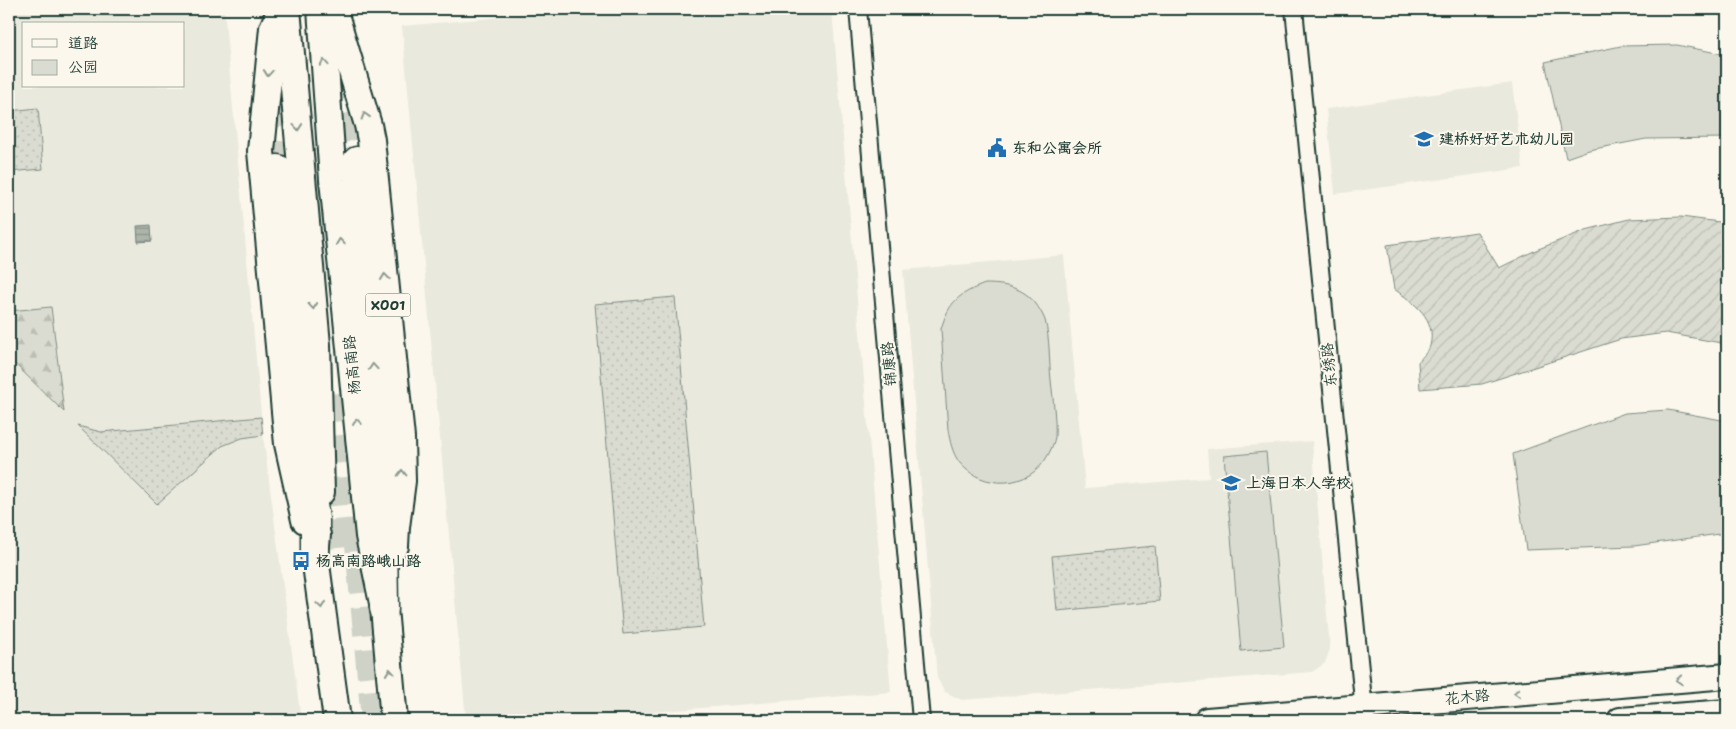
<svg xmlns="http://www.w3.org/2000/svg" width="1736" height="729" viewBox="0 0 1736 729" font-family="'Shantell Sans','LXGW WenKai TC',sans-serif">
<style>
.built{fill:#eae9de;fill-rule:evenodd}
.grass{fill:url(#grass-dots);stroke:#7d8c82}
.forest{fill:url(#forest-firs);stroke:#7d8c82}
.park{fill:#dbdcd1;stroke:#7d8c82}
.garden{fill:url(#garden-furrows);stroke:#7d8c82}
.water{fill:url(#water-rules);stroke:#74847b}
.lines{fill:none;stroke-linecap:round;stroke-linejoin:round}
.highway-tunnel{stroke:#cfd2c7;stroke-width:28;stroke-dasharray:28 14;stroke-linecap:butt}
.street-casing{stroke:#1f3d34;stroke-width:20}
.secondary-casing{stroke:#1f3d34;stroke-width:28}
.primary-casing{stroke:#1f3d34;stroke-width:30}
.highway-casing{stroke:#1f3d34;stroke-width:31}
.street{stroke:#fbf7ec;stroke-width:16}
.secondary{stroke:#fbf7ec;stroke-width:24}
.primary{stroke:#fbf7ec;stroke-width:26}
.highway{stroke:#fbf7ec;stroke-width:28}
.oneway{stroke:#8d9a90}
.labels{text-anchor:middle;stroke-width:4;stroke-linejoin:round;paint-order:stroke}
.shield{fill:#fbf7ec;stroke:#61756b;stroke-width:1}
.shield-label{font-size:14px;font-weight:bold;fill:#1f3d34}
.poi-label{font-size:15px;font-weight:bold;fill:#1f3d34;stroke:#fbf7ec;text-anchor:start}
.street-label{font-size:15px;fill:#1f3d34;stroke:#fbf7ec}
</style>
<defs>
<pattern id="grass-dots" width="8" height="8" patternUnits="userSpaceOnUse" patternTransform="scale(1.25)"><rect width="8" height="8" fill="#dbdcd1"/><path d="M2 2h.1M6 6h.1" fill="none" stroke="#bcbeb4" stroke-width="1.8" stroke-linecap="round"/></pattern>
<pattern id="forest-firs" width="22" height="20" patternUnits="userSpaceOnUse" patternTransform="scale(1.25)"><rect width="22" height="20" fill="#dbdcd1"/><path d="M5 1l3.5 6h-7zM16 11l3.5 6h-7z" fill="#bcbeb4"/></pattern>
<pattern id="garden-furrows" width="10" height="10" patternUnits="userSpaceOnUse" patternTransform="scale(1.25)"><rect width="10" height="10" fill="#dbdcd1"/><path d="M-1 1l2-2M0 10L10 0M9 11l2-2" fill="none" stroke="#bcbeb4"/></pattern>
<pattern id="water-rules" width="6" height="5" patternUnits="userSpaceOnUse" patternTransform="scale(1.25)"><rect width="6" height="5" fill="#adb4aa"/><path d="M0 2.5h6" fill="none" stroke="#8c948b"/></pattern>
</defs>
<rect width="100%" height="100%" fill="#fbf7ec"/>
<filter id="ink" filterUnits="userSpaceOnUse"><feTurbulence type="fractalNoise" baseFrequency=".02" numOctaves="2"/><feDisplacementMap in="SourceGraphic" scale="10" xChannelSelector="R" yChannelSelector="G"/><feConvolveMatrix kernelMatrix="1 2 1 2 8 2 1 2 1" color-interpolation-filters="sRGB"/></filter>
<g filter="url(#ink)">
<g class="built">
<path d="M9,9H224L263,435L301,720H9ZM24,24H184V86H24Z"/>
<polygon points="592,9 832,10 891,692 559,720 466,720 402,26"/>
<polygon points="1512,83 1523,168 1335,194 1326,109"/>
<polygon points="1064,255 1085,488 1209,478 1207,449 1312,441 1330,649 1325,663 1312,672 962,700 945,692 937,678 903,270"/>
</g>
<g class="grass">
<polygon points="38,108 43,169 9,172 9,111"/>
<polygon points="675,297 704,627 623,634 595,304"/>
<polygon points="261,417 263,435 242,438 222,446 157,504 78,426 101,432"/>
<polygon points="1155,546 1160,601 1057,611 1052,556"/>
</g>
<polygon class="forest" points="51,307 64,412 9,358 9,311"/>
<g class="park">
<polygon points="1677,45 1727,55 1727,138 1646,139 1589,150 1566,158 1545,62 1621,46"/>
<path d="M985,284C1004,284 1023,287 1036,304C1039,308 1043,315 1045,320C1050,339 1049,361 1051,380C1053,399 1056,419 1055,437C1054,443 1051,450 1048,455C1031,489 982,491 959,462C952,452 950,441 948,430L941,329C949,302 958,294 985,284Z"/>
<polygon points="1668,410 1727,421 1727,528 1719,534 1634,546 1526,550 1513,454 1625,413"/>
<polygon points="1266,452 1284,647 1241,651 1224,456"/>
</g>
<path class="garden" d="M1681,217L1727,223V344L1666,333L1621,339L1482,384L1420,389L1418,362C1421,358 1428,352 1430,346C1437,318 1414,303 1394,289L1387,245L1477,232L1499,268L1536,250L1586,230L1629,219Z"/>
<polygon class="water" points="151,225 152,241 138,242 137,226"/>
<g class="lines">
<g class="highway-tunnel">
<polyline points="331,74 357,161"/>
<polyline points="278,169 288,82"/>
<polyline points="329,394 343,550"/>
<polyline points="357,523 375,720"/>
</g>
<g class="street-casing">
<g id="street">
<polyline points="858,9 921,720"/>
<polyline points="1294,9 1365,720"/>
</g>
</g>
<g class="secondary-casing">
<g id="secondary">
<polyline points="1207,720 1727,676"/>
<polyline points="1620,720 1727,712"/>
</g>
</g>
<g class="primary-casing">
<g id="primary">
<polyline points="281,9 273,28 261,151 288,444 305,520"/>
<polyline points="287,9 317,345 321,492"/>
<polyline points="321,9 333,180 369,536 384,608 394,720"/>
<polyline points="329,9 336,18 368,125 371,140 401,438 402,481 396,527 395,546"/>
<polyline points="317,535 315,557 337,720"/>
</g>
</g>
<g class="highway-casing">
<g id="highway">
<polyline points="357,161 384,509 383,535 384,608"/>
<polyline points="278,169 304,440 315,519 315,557"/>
</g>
</g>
<use href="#street" class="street"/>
<use href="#secondary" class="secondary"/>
<use href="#primary" class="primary"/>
<use href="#highway" class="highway"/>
</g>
<defs><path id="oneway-chevron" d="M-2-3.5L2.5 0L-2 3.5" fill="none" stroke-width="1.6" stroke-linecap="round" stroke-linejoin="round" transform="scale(1.25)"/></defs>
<g class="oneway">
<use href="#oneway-chevron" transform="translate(324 63) rotate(-94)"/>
<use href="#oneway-chevron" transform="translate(268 73) rotate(95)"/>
<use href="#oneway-chevron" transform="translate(365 116) rotate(-107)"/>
<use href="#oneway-chevron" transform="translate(298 127) rotate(85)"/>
<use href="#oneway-chevron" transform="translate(340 242) rotate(-96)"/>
<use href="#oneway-chevron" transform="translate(385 277) rotate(-96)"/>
<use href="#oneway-chevron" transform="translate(313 306) rotate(85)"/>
<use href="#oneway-chevron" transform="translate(373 367) rotate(-94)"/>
<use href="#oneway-chevron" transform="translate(357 422) rotate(-96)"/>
<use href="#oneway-chevron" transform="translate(402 473) rotate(-91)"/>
<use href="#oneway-chevron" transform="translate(321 605) rotate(82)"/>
<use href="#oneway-chevron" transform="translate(390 672) rotate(-95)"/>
<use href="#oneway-chevron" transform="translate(1679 680) rotate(175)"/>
<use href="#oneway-chevron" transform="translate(1517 693) rotate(175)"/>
</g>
</g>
<defs>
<g id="school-bare" transform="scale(1.5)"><path d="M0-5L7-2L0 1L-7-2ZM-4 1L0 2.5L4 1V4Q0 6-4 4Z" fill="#1f6fb2" stroke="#fbf7ec" stroke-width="2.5" paint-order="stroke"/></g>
<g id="civic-bare" transform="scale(1.5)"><path d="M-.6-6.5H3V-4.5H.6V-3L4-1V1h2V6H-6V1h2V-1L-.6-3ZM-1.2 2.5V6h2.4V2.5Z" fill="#1f6fb2" stroke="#fbf7ec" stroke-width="2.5" paint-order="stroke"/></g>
<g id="bus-bare" transform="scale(1.5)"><path d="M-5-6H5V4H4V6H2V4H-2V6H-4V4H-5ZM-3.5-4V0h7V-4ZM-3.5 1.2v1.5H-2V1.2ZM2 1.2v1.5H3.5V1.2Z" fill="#1f6fb2" stroke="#fbf7ec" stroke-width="2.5" paint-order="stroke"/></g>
</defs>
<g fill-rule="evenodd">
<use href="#school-bare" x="1424" y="139"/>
<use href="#civic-bare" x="997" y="148"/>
<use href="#school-bare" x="1231" y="483"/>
<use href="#bus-bare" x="301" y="561"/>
</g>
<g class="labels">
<rect class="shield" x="365.5" y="293.5" width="45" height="23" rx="4"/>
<g class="shield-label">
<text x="388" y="310">X001</text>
</g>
<g class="poi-label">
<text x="1439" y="144">建桥好好艺术幼儿园</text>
<text x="1012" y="153">东和公寓会所</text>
<text x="1246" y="488">上海日本人学校</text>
<text x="316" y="566">杨高南路峨山路</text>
</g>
<g class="street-label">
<text transform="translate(889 364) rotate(-95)" y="5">锦康路</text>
<text transform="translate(352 365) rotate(-96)" y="5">杨高南路</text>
<text transform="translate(1329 365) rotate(-96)" y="5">东绣路</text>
<text transform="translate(1467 697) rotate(-5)" y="5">花木路</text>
</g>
</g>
<rect width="1736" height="729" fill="none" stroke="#fbf7ec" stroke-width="30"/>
<rect x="15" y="15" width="1706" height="699" fill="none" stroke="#1f3d34" stroke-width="2" filter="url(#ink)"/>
<rect x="22" y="22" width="162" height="65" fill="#fbf7ec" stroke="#a3ada2"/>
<rect x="32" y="39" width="25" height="8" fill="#fbf7ec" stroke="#a3ada2"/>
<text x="68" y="48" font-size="15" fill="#1f3d34">道路</text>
<rect x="32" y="60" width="25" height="15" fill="#dbdcd1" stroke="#a3ada2"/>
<text x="68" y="72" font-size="15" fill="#1f3d34">公园</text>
</svg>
